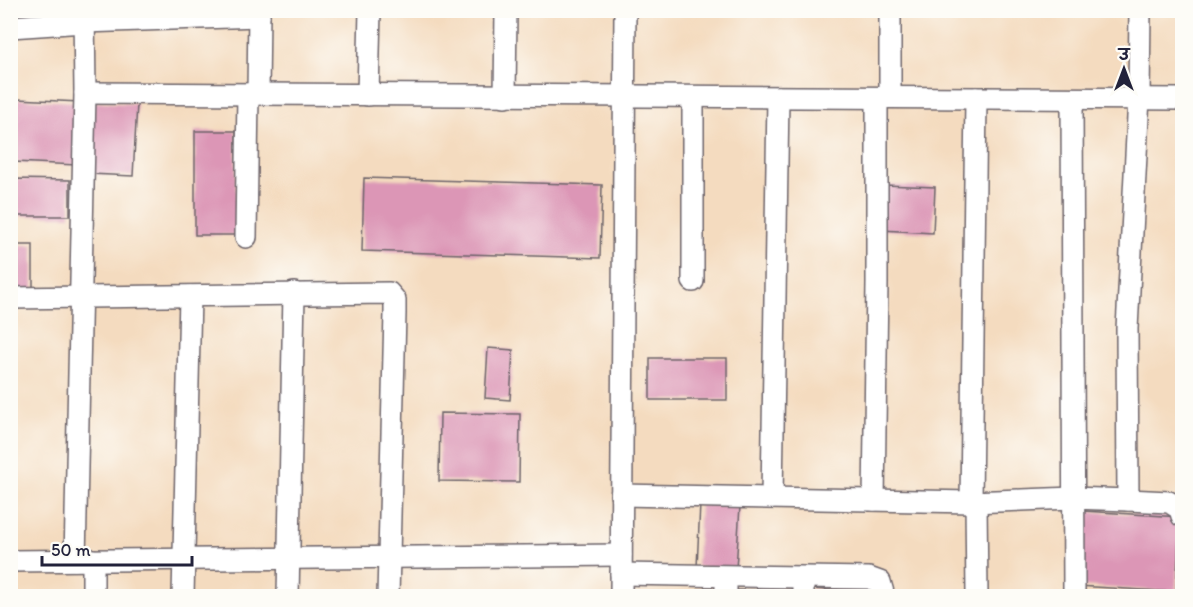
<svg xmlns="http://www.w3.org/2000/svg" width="1193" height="607" viewBox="0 0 1193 607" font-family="Itim,'Playpen Sans Deva',sans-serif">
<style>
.building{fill:#dc96b6}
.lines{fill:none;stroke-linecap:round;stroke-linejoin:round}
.minor-casing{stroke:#6c6369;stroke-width:24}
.minor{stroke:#fff;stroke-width:21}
</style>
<rect width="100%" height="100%" fill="#fdfcf7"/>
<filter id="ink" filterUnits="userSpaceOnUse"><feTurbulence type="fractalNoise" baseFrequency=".0167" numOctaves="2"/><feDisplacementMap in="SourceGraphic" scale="12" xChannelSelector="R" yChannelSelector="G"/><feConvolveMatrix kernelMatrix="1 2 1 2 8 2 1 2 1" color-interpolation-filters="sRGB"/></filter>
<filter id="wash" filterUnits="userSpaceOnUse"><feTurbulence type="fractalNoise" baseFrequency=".008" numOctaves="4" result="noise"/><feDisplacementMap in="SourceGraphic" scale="24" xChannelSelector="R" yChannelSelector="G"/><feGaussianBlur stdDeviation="1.35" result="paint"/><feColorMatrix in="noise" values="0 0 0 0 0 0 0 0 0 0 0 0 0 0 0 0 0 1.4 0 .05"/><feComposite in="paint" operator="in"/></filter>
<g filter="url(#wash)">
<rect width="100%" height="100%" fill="#f4dbbf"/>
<g id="blocks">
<g class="building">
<polygon points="17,99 80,102 77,165 14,162"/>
<polygon points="94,102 137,104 133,176 90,174"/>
<rect x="195" y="131" width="41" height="104"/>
<polygon points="364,178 602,185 600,258 362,251"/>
<polygon points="10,179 70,180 70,216 10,216"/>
<polygon points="884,185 935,187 933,233 882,230"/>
<rect x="10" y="245" width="23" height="46"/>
<polygon points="488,348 513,350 510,400 485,398"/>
<rect x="650" y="358" width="77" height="42"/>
<polygon points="440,413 520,414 519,482 439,481"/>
<polygon points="700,504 740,506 736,569 697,567"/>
<polygon points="1083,511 1180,517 1176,592 1078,586"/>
<polygon points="811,589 879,593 879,596 810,596"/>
<rect x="736" y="590" width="61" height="6"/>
</g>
</g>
</g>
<g filter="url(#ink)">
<use href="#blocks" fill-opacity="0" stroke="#6c6369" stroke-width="1.5"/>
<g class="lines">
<g class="minor-casing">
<g id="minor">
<polyline points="890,10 890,97"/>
<polyline points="10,27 84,22 259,16"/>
<polyline points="85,93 1182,99"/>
<polyline points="258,94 259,10"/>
<polyline points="368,95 370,10"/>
<polyline points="505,96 506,10"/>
<polyline points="693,97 693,281"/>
<polyline points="1072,99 1074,596"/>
<polyline points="246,237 248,94"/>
<polyline points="10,298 389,293 395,300 395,313 388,596"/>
<polyline points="621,495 971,502 1073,498 1128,500 1169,502 1180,509 1182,516"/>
<polyline points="772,498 778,97"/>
<polyline points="874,500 877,283 877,98"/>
<polyline points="1128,500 1127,329 1139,97 1140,10"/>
<polyline points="971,502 976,98"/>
<polyline points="976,502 977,596"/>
<polyline points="75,560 85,93 84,10"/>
<polyline points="93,560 93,596"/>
<polyline points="10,561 621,555"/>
<polyline points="621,574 869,578 880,582 884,596"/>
<polyline points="183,596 190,296"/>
<polyline points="288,596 294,293"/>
<polyline points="621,596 625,10"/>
<polyline points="726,596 726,577"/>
<polyline points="803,596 803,578"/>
</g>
</g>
<use href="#minor" class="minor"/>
</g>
</g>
<rect width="1193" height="607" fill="none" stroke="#fdfcf7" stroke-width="36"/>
<g transform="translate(1124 69)" stroke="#fdfcf7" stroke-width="4.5" paint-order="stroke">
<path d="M0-4.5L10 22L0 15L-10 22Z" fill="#22223b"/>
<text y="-9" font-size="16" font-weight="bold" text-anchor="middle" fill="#22223b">उ</text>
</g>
<path d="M42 556v9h150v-9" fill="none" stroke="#22223b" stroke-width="3"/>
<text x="51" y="556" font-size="18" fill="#22223b" stroke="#fdfcf7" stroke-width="4.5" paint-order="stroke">50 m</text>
</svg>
